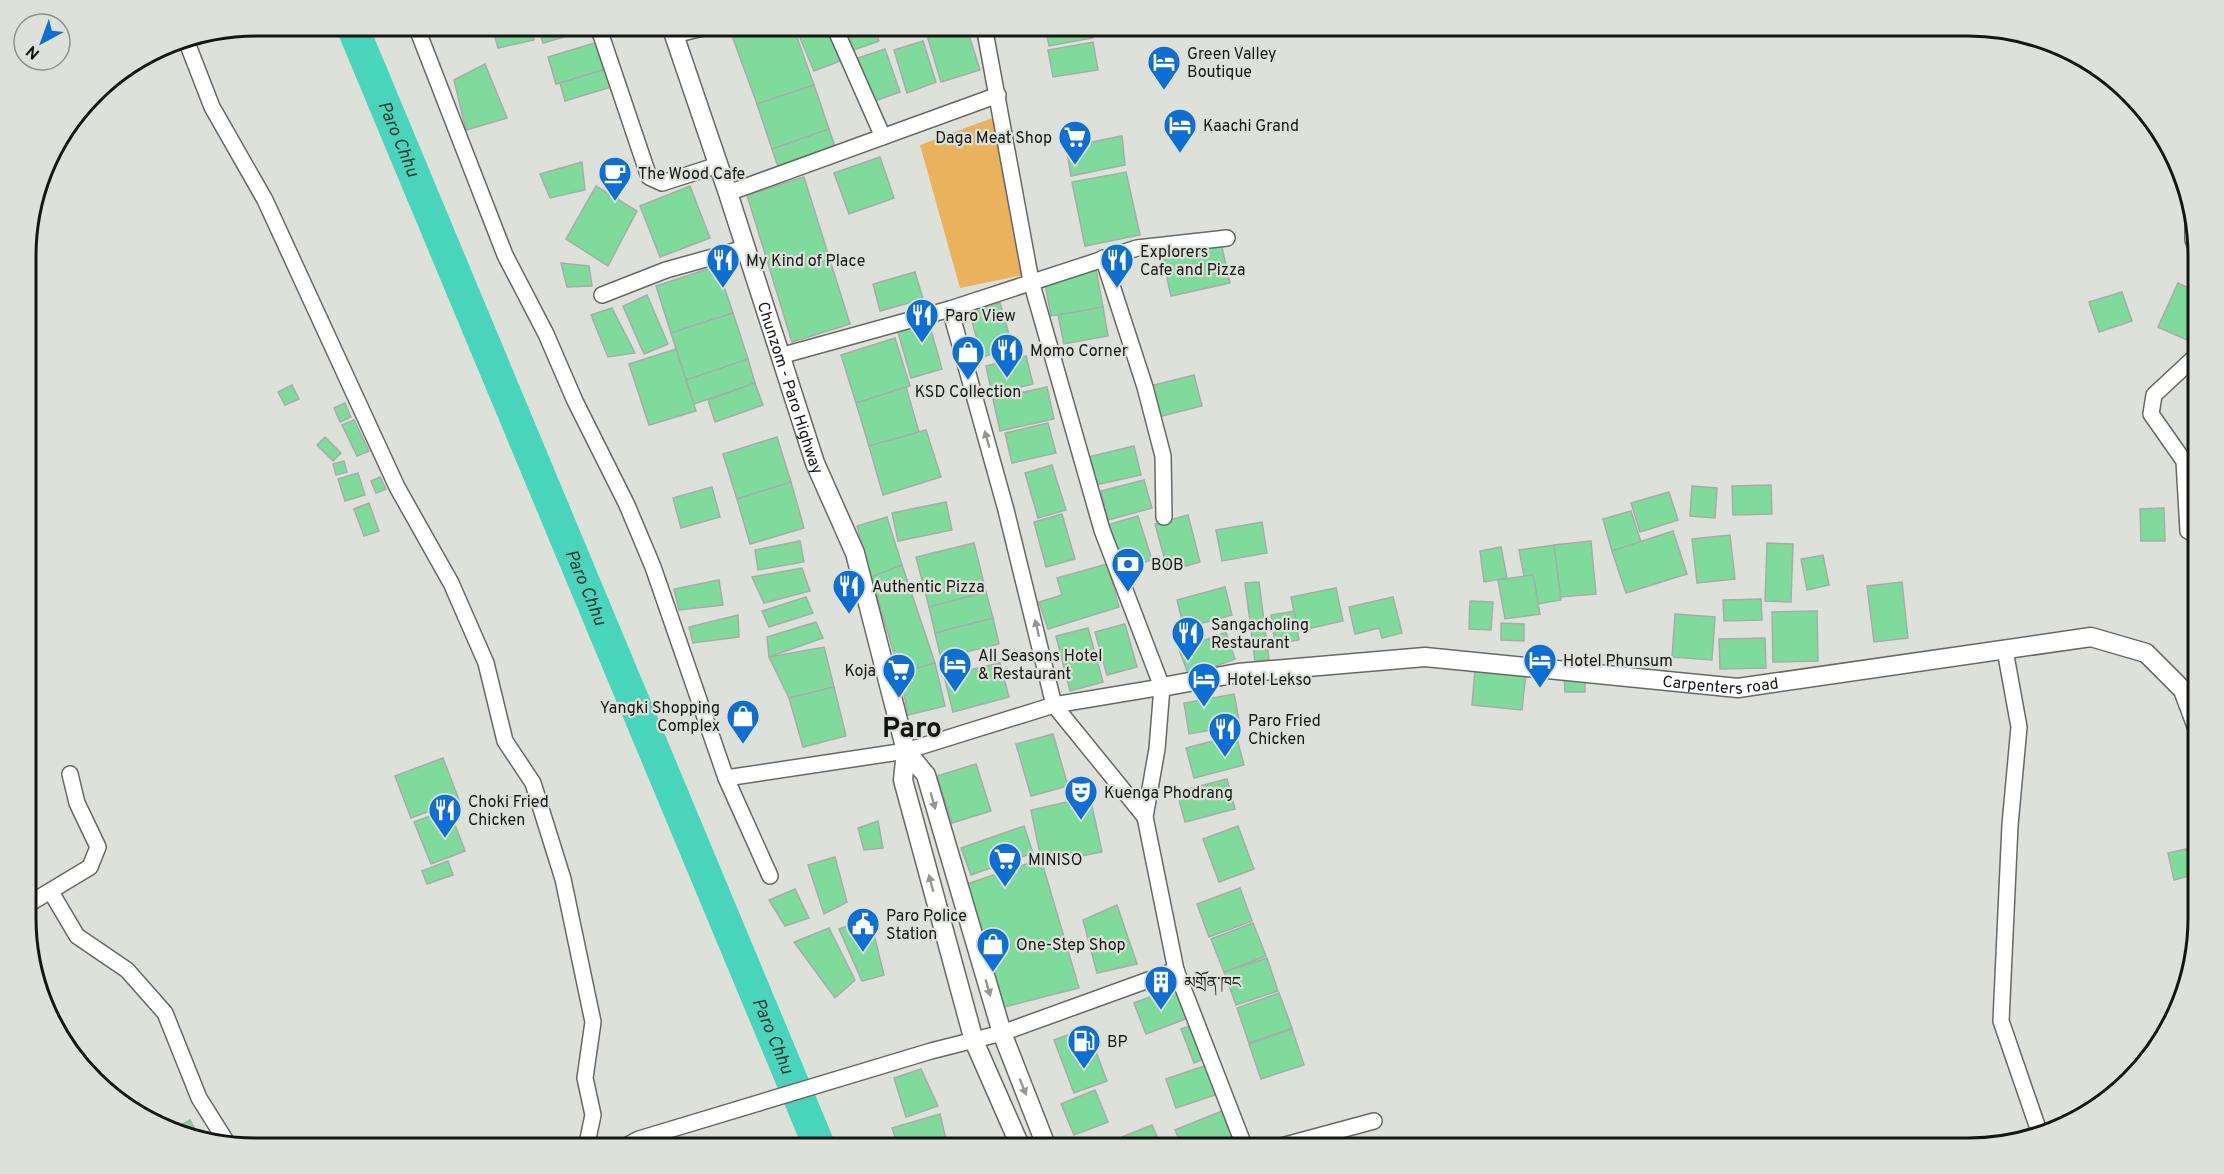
<svg xmlns="http://www.w3.org/2000/svg" width="2224" height="1174" viewBox="0 0 2224 1174" font-family="Overpass,'Noto Serif Tibetan',sans-serif">
<style>
.green{fill:#ebb25c}
.lines{fill:none;stroke-linecap:round;stroke-linejoin:round}
.river{stroke:#47d5bc;stroke-width:32}
.building{fill:#7fdb9c;stroke:#a6ada8;stroke-width:1.5}
.minor-casing{stroke:#676a63;stroke-width:18}
.tertiary-casing{stroke:#676a63;stroke-width:21}
.minor{stroke:#fff;stroke-width:15}
.tertiary{stroke:#fff;stroke-width:18}
.oneway{fill:#969695}
.labels{text-anchor:middle;stroke-width:4.5;stroke-linejoin:round;paint-order:stroke}
.poi-label{font-size:16px;fill:#151613;stroke:#dee1d9;text-anchor:start}
.street-label{font-size:16px;fill:#151613;stroke:#dee1d9}
.water-label{font-size:18px;font-style:italic;fill:#19312c;stroke:#dee1d9}
.town-label{font-size:28px;font-weight:bold;fill:#151613;stroke:#dee1d9}
.rim{fill:none;stroke:#151613;stroke-width:3}
</style>
<rect width="100%" height="100%" fill="#dee1d9"/>
<polygon class="green" points="992,118 1023,275 960,288 920,145"/>
<g class="lines">
<path class="river" id="s1" d="M352,26L820,1148"/>
</g>
<g class="building">
<polygon points="492,26 530,26 534,40 498,48"/>
<polygon points="538,26 591,26 592,29 543,43"/>
<polygon points="752,26 793,26 814,85 757,104 731,33"/>
<polygon points="795,26 831,26 845,59 814,71"/>
<polygon points="843,26 874,26 879,41 851,51"/>
<polygon points="890,26 916,26 893,33"/>
<polygon points="947,26 966,26 980,70 941,82 926,32"/>
<polygon points="1045,26 1090,26 1093,38 1049,46"/>
<polygon points="923,41 936,82 907,93 894,50"/>
<polygon points="598,42 606,69 556,84 548,57"/>
<polygon points="1093,42 1098,70 1053,77 1048,50"/>
<polygon points="885,49 900,92 872,102 858,58"/>
<polygon points="485,64 507,118 466,130 454,80"/>
<polygon points="606,69 611,87 565,101 560,83"/>
<polygon points="814,85 829,129 772,149 757,104"/>
<polygon points="829,129 837,152 780,172 772,149"/>
<polygon points="1122,136 1125,165 1071,176 1066,147"/>
<polygon points="880,157 894,198 849,214 834,173"/>
<polygon points="582,162 585,190 550,198 540,174"/>
<polygon points="1126,172 1140,235 1085,246 1072,182"/>
<polygon points="804,177 850,324 792,342 747,195"/>
<polygon points="596,186 637,211 608,266 566,239"/>
<polygon points="690,186 710,238 660,257 640,206"/>
<polygon points="1221,243 1230,283 1171,296 1162,256"/>
<polygon points="561,263 589,266 592,286 567,287"/>
<polygon points="717,266 733,313 671,333 656,286"/>
<polygon points="1096,270 1103,307 1051,316 1044,278"/>
<polygon points="915,272 923,299 880,311 873,284"/>
<polygon points="2178,283 2197,292 2197,317 2187,340 2158,327"/>
<polygon points="2122,292 2132,321 2099,332 2089,302"/>
<polygon points="647,295 668,344 644,354 623,306"/>
<polygon points="1000,303 1013,348 982,357 969,311"/>
<polygon points="1103,307 1108,336 1064,344 1058,315"/>
<polygon points="612,308 635,353 608,357 591,315"/>
<polygon points="733,313 748,359 686,380 671,333"/>
<polygon points="929,323 942,369 911,378 898,332"/>
<polygon points="895,338 910,386 856,403 841,355"/>
<polygon points="676,349 696,411 649,425 629,364"/>
<polygon points="1026,356 1033,384 992,394 986,366"/>
<polygon points="748,359 755,383 694,404 686,380"/>
<polygon points="1194,375 1202,406 1158,417 1150,386"/>
<polygon points="755,383 763,405 715,422 708,400"/>
<polygon points="292,385 299,399 285,405 278,392"/>
<polygon points="906,387 919,432 869,446 856,403"/>
<polygon points="1047,387 1054,419 1000,431 993,399"/>
<polygon points="345,403 351,417 340,422 334,408"/>
<polygon points="354,420 369,451 357,456 342,425"/>
<polygon points="1048,423 1056,453 1012,463 1005,433"/>
<polygon points="926,430 941,477 883,495 869,446"/>
<polygon points="325,437 341,453 333,461 317,445"/>
<polygon points="777,437 791,482 737,499 723,454"/>
<polygon points="1134,446 1141,475 1095,485 1088,457"/>
<polygon points="344,461 347,472 336,475 333,464"/>
<polygon points="1052,465 1066,510 1038,518 1025,473"/>
<polygon points="358,473 365,495 345,501 338,479"/>
<polygon points="380,477 386,489 376,493 371,481"/>
<polygon points="1144,480 1152,508 1108,520 1101,491"/>
<polygon points="791,482 804,528 750,544 737,499"/>
<polygon points="1771,485 1772,514 1733,515 1732,486"/>
<polygon points="1692,486 1717,488 1715,518 1690,516"/>
<polygon points="712,487 720,517 681,528 673,498"/>
<polygon points="1669,492 1678,520 1640,532 1631,503"/>
<polygon points="946,502 952,530 898,541 892,513"/>
<polygon points="369,503 379,531 364,536 354,509"/>
<polygon points="2164,508 2165,541 2141,541 2140,509"/>
<polygon points="1631,511 1641,542 1612,551 1603,519"/>
<polygon points="1062,514 1075,559 1046,567 1034,522"/>
<polygon points="1188,515 1200,562 1168,571 1155,524"/>
<polygon points="1138,516 1152,560 1120,569 1107,525"/>
<polygon points="887,517 902,565 871,577 857,526"/>
<polygon points="1262,522 1267,553 1222,561 1216,530"/>
<polygon points="1673,531 1687,574 1626,593 1612,551"/>
<polygon points="1730,535 1735,579 1697,583 1692,539"/>
<polygon points="800,541 804,562 758,570 755,550"/>
<polygon points="1591,541 1596,594 1559,597 1554,545"/>
<polygon points="974,543 986,592 929,607 916,557"/>
<polygon points="1767,543 1793,544 1791,602 1765,601"/>
<polygon points="1554,545 1561,600 1538,604 1533,575 1524,576 1519,550"/>
<polygon points="1501,547 1507,578 1484,582 1480,551"/>
<polygon points="1823,555 1829,585 1807,590 1801,559"/>
<polygon points="1107,564 1119,607 1048,629 1039,602 1062,595 1057,578"/>
<polygon points="902,565 935,663 900,673 871,577"/>
<polygon points="802,568 810,591 764,603 752,577"/>
<polygon points="1533,575 1540,614 1505,619 1498,580"/>
<polygon points="719,580 723,605 679,610 674,589"/>
<polygon points="1259,582 1269,659 1255,661 1245,583"/>
<polygon points="1902,582 1908,638 1874,642 1867,586"/>
<polygon points="1225,587 1232,615 1184,628 1177,600"/>
<polygon points="1336,588 1343,621 1298,631 1291,597"/>
<polygon points="986,592 993,618 935,633 929,607"/>
<polygon points="806,597 813,613 769,627 762,611"/>
<polygon points="1393,597 1402,633 1382,638 1379,628 1355,634 1349,607"/>
<polygon points="1761,599 1762,620 1724,621 1723,600"/>
<polygon points="1470,601 1493,602 1491,630 1469,629"/>
<polygon points="1294,611 1299,640 1275,644 1271,615"/>
<polygon points="1817,611 1818,661 1773,662 1772,612"/>
<polygon points="1675,614 1715,617 1712,660 1672,657"/>
<polygon points="738,615 739,637 693,643 689,627"/>
<polygon points="993,618 999,644 941,658 935,633"/>
<polygon points="816,622 823,638 769,657 767,637"/>
<polygon points="1501,623 1524,624 1524,641 1501,640"/>
<polygon points="1125,624 1137,667 1107,675 1095,632"/>
<polygon points="1088,628 1103,682 1070,691 1056,636"/>
<polygon points="1226,632 1235,659 1189,676 1179,650"/>
<polygon points="1765,638 1766,668 1720,669 1719,639"/>
<polygon points="824,647 834,687 789,698 769,657"/>
<polygon points="935,663 945,706 908,715 900,673"/>
<polygon points="1000,663 1009,697 953,712 944,676"/>
<polygon points="1475,668 1526,673 1522,710 1472,705"/>
<polygon points="1564,673 1585,673 1585,692 1565,692"/>
<polygon points="834,687 846,736 803,747 789,698"/>
<polygon points="1234,694 1240,725 1189,734 1184,703"/>
<polygon points="1053,734 1068,786 1031,796 1016,744"/>
<polygon points="1236,735 1244,765 1194,778 1186,748"/>
<polygon points="443,758 459,800 411,818 395,776"/>
<polygon points="976,764 991,811 952,823 937,776"/>
<polygon points="1227,779 1235,809 1185,822 1177,792"/>
<polygon points="1090,797 1102,852 1042,864 1031,810"/>
<polygon points="449,809 465,851 431,864 414,822"/>
<polygon points="878,821 883,848 864,850 858,828"/>
<polygon points="1024,826 1033,853 971,875 961,848"/>
<polygon points="1238,826 1254,869 1219,882 1203,839"/>
<polygon points="2186,849 2193,875 2174,880 2168,853"/>
<polygon points="835,857 847,902 824,914 808,865"/>
<polygon points="1041,859 1079,988 1000,1008 961,886"/>
<polygon points="448,861 453,875 427,884 422,871"/>
<polygon points="1240,888 1252,921 1209,937 1197,904"/>
<polygon points="795,889 809,918 785,926 769,900"/>
<polygon points="1117,905 1137,964 1097,973 1083,920"/>
<polygon points="870,918 884,975 862,981 839,929"/>
<polygon points="1253,923 1266,956 1224,972 1211,939"/>
<polygon points="829,928 855,980 835,998 794,942"/>
<polygon points="1267,958 1278,991 1236,1005 1224,972"/>
<polygon points="1176,987 1188,1018 1146,1034 1134,1003"/>
<polygon points="1279,993 1292,1028 1249,1043 1237,1008"/>
<polygon points="1193,1025 1206,1058 1194,1063 1181,1029"/>
<polygon points="1087,1028 1107,1081 1074,1093 1054,1040"/>
<polygon points="1292,1029 1304,1065 1261,1079 1249,1044"/>
<polygon points="1207,1065 1218,1094 1176,1108 1166,1079"/>
<polygon points="921,1069 938,1106 906,1117 894,1078"/>
<polygon points="1095,1090 1108,1122 1074,1135 1061,1104"/>
<polygon points="1222,1111 1236,1148 1183,1148 1175,1130"/>
<polygon points="940,1114 948,1148 899,1148 892,1128"/>
<polygon points="190,1120 198,1135 174,1129"/>
<polygon points="1152,1125 1162,1148 1127,1148 1122,1137"/>
<polygon points="1122,1139 1125,1148 1096,1148"/>
</g>
<g class="lines">
<g class="minor-casing">
<g id="minor">
<polyline points="416,26 505,255 546,334 575,401 627,505 653,567 726,778 770,876"/>
<polyline points="598,26 649,177 662,183 718,165"/>
<polyline points="834,26 883,137"/>
<polyline points="984,26 1031,281 1102,530 1162,687 1157,749 1145,817 1176,970 1245,1148"/>
<polyline points="674,35 711,26"/>
<polyline points="186,40 212,107 265,200 397,487 451,583 486,663 505,741 533,783 563,879 593,1022 585,1078 593,1115 586,1148"/>
<polyline points="728,193 998,95"/>
<polyline points="2193,218 2193,240 2197,250"/>
<polyline points="1103,258 1145,387 1163,456 1164,517"/>
<polyline points="602,295 666,270 745,248"/>
<polyline points="950,309 1006,510 1054,705 1145,817"/>
<polyline points="2197,355 2154,395 2151,414 2184,461 2188,531 2197,536"/>
<polyline points="780,356 950,309 1137,248 1227,238"/>
<polyline points="2005,650 2019,727 2010,825 2001,1021 2041,1137"/>
<polyline points="726,778 906,751 1054,705 1162,687"/>
<polyline points="51,892 77,936 127,970 165,1013 199,1098 226,1141"/>
<polyline points="27,905 90,867 98,847 77,803 70,774"/>
<polyline points="622,1148 639,1139 931,1051 1002,1033 1176,970"/>
<polyline points="1274,1148 1374,1121"/>
</g>
</g>
<g class="tertiary-casing">
<g id="tertiary">
<path id="s2" d="M671,26L728,193L815,463L855,553L906,751L903,780L974,1041L1021,1148"/>
<path id="s3" d="M1162,687L1238,673L1425,657L1738,688L2091,637L2146,653L2183,690L2198,730"/>
<polyline points="906,751 926,775 1002,1033 1047,1148"/>
</g>
</g>
<use href="#minor" class="minor"/>
<use href="#tertiary" class="tertiary"/>
</g>
<defs><path id="oneway-solid" d="M-6-.8H1V-3.2L6.5 0L1 3.2V.8H-6Z" transform="scale(1.5)"/></defs>
<g class="oneway">
<use href="#oneway-solid" transform="translate(987 439) rotate(-106)"/>
<use href="#oneway-solid" transform="translate(1037 628) rotate(-103)"/>
<use href="#oneway-solid" transform="translate(933 801) rotate(74)"/>
<use href="#oneway-solid" transform="translate(931 883) rotate(-105)"/>
<use href="#oneway-solid" transform="translate(988 988) rotate(74)"/>
<use href="#oneway-solid" transform="translate(1023 1087) rotate(68)"/>
</g>
<defs>
<g id="hotel-pin" transform="scale(1.725)"><path d="M0 17L-7.5 6A9.5 9.5 0 1 1 7.5 6Z" fill="#0c6ed7" stroke="#dee1d9"/><path d="M-6-4.5h1.5V1H6V5H4.5V3h-9V5H-6ZM-4 0a1.8 1.8 0 1 1 3.6 0ZM.5 0V-2.5h3Q6-2.5 6 0Z" fill="#fff"/></g>
<g id="supermarket-pin" transform="scale(1.725)"><path d="M0 17L-7.5 6A9.5 9.5 0 1 1 7.5 6Z" fill="#0c6ed7" stroke="#dee1d9"/><path d="M-6-5.5h2.5l.6 2H6L4.5 2H-2.5L-4.4-4H-6ZM-1.5 3.2a1.3 1.3 0 1 0 .1 0ZM3 3.2a1.3 1.3 0 1 0 .1 0Z" fill="#fff"/></g>
<g id="cafe-pin" transform="scale(1.725)"><path d="M0 17L-7.5 6A9.5 9.5 0 1 1 7.5 6Z" fill="#0c6ed7" stroke="#dee1d9"/><path d="M-5.5-4.5H6V0H3Q3 3.5 0 3.5H-2.5Q-5.5 3.5-5.5 0ZM3-3.2v2h1.7v-2ZM-6 4.5H4V6H-6Z" fill="#fff"/></g>
<g id="restaurant-pin" transform="scale(1.725)"><path d="M0 17L-7.5 6A9.5 9.5 0 1 1 7.5 6Z" fill="#0c6ed7" stroke="#dee1d9"/><path d="M-5-6h1v4h1v-4h1v4h1v-4h1v5L-1.5 .5V6h-2V.5L-5-1ZM5-6V6H3V1.5H1.5Q1.5-4 5-6Z" fill="#fff"/></g>
<g id="shop-pin" transform="scale(1.725)"><path d="M0 17L-7.5 6A9.5 9.5 0 1 1 7.5 6Z" fill="#0c6ed7" stroke="#dee1d9"/><path d="M-5-2.5h2.3a2.7 3.5 0 0 1 5.4 0H5L5.5 6h-11ZM-1.5-2.5h3a1.5 2.3 0 0 0-3 0Z" fill="#fff"/></g>
<g id="bank-pin" transform="scale(1.725)"><path d="M0 17L-7.5 6A9.5 9.5 0 1 1 7.5 6Z" fill="#0c6ed7" stroke="#dee1d9"/><path d="M-6-4H6V4H-6ZM0-2.3a2.3 2.3 0 1 0 0 4.6a2.3 2.3 0 1 0 0-4.6Z" fill="#fff"/></g>
<g id="theatre-pin" transform="scale(1.725)"><path d="M0 17L-7.5 6A9.5 9.5 0 1 1 7.5 6Z" fill="#0c6ed7" stroke="#dee1d9"/><path d="M-5-5.5Q0-4 5-5.5V0Q5 5 0 6Q-5 5-5 0ZM-3.3-2.5H-1v1.5H-3.3ZM1-2.5H3.3v1.5H1ZM-2.8 1Q0 5.5 2.8 1Z" fill="#fff"/></g>
<g id="civic-pin" transform="scale(1.725)"><path d="M0 17L-7.5 6A9.5 9.5 0 1 1 7.5 6Z" fill="#0c6ed7" stroke="#dee1d9"/><path d="M-.6-6.5H3V-4.5H.6V-3L4-1V1h2V6H-6V1h2V-1L-.6-3ZM-1.2 2.5V6h2.4V2.5Z" fill="#fff"/></g>
<g id="building-pin" transform="scale(1.725)"><path d="M0 17L-7.5 6A9.5 9.5 0 1 1 7.5 6Z" fill="#0c6ed7" stroke="#dee1d9"/><path d="M-4-6H4V6H1V3H-1V6H-4ZM-2.5-4.3h1.7v1.8h-1.7ZM.8-4.3h1.7v1.8H.8ZM-2.5-1h1.7V.8h-1.7ZM.8-1h1.7V.8H.8Z" fill="#fff"/></g>
<g id="fuel-pin" transform="scale(1.725)"><path d="M0 17L-7.5 6A9.5 9.5 0 1 1 7.5 6Z" fill="#0c6ed7" stroke="#dee1d9"/><path d="M-5.5-6h7V0h2V4h1.3V-2.5L3-4.5l.8-.8L6-3V5H2.5V1h-1V6h-7ZM-4.2-4.7v3.2H.2V-4.7Z" fill="#fff"/></g>
</defs>
<g fill-rule="evenodd">
<use href="#hotel-pin" x="1164" y="62"/>
<use href="#hotel-pin" x="1180" y="125"/>
<use href="#supermarket-pin" x="1075" y="137"/>
<use href="#cafe-pin" x="615" y="173"/>
<use href="#restaurant-pin" x="723" y="260"/>
<use href="#restaurant-pin" x="1117" y="260"/>
<use href="#restaurant-pin" x="922" y="315"/>
<use href="#restaurant-pin" x="1007" y="350"/>
<use href="#shop-pin" x="968" y="352"/>
<use href="#bank-pin" x="1128" y="564"/>
<use href="#restaurant-pin" x="849" y="586"/>
<use href="#restaurant-pin" x="1188" y="633"/>
<use href="#hotel-pin" x="1540" y="660"/>
<use href="#hotel-pin" x="955" y="664"/>
<use href="#supermarket-pin" x="899" y="670"/>
<use href="#hotel-pin" x="1204" y="679"/>
<use href="#shop-pin" x="743" y="716"/>
<use href="#restaurant-pin" x="1225" y="729"/>
<use href="#theatre-pin" x="1081" y="792"/>
<use href="#restaurant-pin" x="445" y="810"/>
<use href="#supermarket-pin" x="1005" y="859"/>
<use href="#civic-pin" x="863" y="924"/>
<use href="#shop-pin" x="993" y="944"/>
<use href="#building-pin" x="1161" y="982"/>
<use href="#fuel-pin" x="1084" y="1041"/>
</g>
<g class="labels">
<g class="poi-label">
<text x="1187" y="59">Green Valley<tspan x="1187" dy="18">Boutique</tspan></text>
<text x="1203" y="131">Kaachi Grand</text>
<text x="1052" y="143" text-anchor="end">Daga Meat Shop</text>
<text x="638" y="179">The Wood Cafe</text>
<text x="1140" y="257">Explorers<tspan x="1140" dy="18">Cafe and Pizza</tspan></text>
<text x="746" y="266">My Kind of Place</text>
<text x="945" y="321">Paro View</text>
<text x="1030" y="356">Momo Corner</text>
<text x="968" y="397" text-anchor="middle">KSD Collection</text>
<text x="1151" y="570">BOB</text>
<text x="872" y="592">Authentic Pizza</text>
<text x="1211" y="630">Sangacholing<tspan x="1211" dy="18">Restaurant</tspan></text>
<text x="978" y="661">All Seasons Hotel<tspan x="978" dy="18">&amp; Restaurant</tspan></text>
<text x="1563" y="666">Hotel Phunsum</text>
<text x="876" y="676" text-anchor="end">Koja</text>
<text x="1227" y="685">Hotel Lekso</text>
<text x="720" y="713" text-anchor="end">Yangki Shopping<tspan x="720" dy="18">Complex</tspan></text>
<text x="1248" y="726">Paro Fried<tspan x="1248" dy="18">Chicken</tspan></text>
<text x="1104" y="798">Kuenga Phodrang</text>
<text x="468" y="807">Choki Fried<tspan x="468" dy="18">Chicken</tspan></text>
<text x="1028" y="865">MINISO</text>
<text x="886" y="921">Paro Police<tspan x="886" dy="18">Station</tspan></text>
<text x="1016" y="950">One-Step Shop</text>
<text x="1184" y="988">མགྲོན་ཁང</text>
<text x="1107" y="1047">BP</text>
</g>
<g class="street-label">
<text dy="6" stroke="none"><textPath href="#s2" startOffset="381">Chunzom - Paro Highway</textPath></text>
<text dy="6" stroke="none"><textPath href="#s3" startOffset="562">Carpenters road</textPath></text>
</g>
<g class="water-label">
<text dy="6" stroke="none"><textPath href="#s1" startOffset="122">Paro Chhu</textPath></text>
<text dy="6" stroke="none"><textPath href="#s1" startOffset="608">Paro Chhu</textPath></text>
<text dy="6" stroke="none"><textPath href="#s1" startOffset="1094">Paro Chhu</textPath></text>
</g>
<g class="town-label">
<text x="912" y="737">Paro</text>
</g>
</g>
<path d="M0 0H2224V1174H0ZM256 36H1968A220 220 0 0 1 2188 256V918A220 220 0 0 1 1968 1138H256A220 220 0 0 1 36 918V256A220 220 0 0 1 256 36Z" fill="#dee1d9" fill-rule="evenodd"/>
<path class="rim" d="M256 36H1968A220 220 0 0 1 2188 256V918A220 220 0 0 1 1968 1138H256A220 220 0 0 1 36 918V256A220 220 0 0 1 256 36Z"/>
<g transform="translate(42 42) rotate(221)"><circle r="28" fill="#dee1d9" stroke="#8e908a" stroke-width="1.5"/>
<path d="M0-4.5L10 22L0 15L-10 22Z" fill="#0c6ed7"/>
<text y="-9" font-size="16" font-weight="bold" text-anchor="middle" fill="#151613">N</text>
</g>
</svg>
